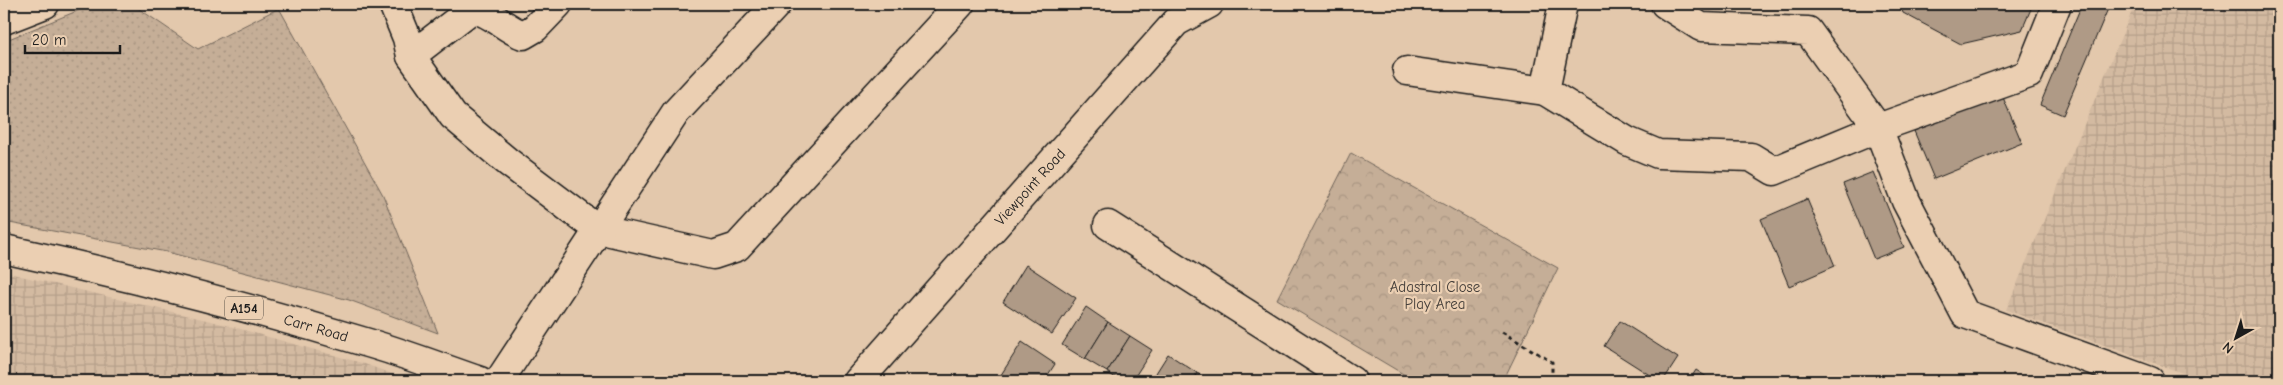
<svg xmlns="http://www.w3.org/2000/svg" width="2283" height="385" viewBox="0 0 2283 385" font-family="'Comic Neue',sans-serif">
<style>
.industrial{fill:url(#industrial-grid)}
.grass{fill:url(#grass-dots);stroke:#70655a}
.park{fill:url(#park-crowns);stroke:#70655a}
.building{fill:#af9a86;stroke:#1c1c1c}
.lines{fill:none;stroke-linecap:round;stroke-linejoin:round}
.minor-casing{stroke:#1c1c1c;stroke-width:31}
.major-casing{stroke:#1c1c1c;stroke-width:31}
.path{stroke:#1c1c1c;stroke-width:3;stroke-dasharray:4 4;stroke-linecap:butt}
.minor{stroke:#ebcfb2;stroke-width:28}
.major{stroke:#ebcfb2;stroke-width:28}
.labels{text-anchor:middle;stroke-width:4.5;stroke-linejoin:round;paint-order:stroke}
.shield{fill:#ebcfb2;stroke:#5a5249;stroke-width:1}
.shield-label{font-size:14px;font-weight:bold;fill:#1c1c1c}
.street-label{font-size:15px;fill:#1c1c1c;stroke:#ebcfb2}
.park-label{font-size:15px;fill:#46403b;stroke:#ebcfb2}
</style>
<defs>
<pattern id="industrial-grid" width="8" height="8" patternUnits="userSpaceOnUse" patternTransform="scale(1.25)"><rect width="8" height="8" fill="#d3baa1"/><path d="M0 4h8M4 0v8" fill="none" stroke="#b59f8a"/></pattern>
<pattern id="grass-dots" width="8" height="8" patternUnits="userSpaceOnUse" patternTransform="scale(1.25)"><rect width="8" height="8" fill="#c5ae97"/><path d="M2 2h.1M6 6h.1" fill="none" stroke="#a99582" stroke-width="1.8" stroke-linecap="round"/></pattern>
<pattern id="park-crowns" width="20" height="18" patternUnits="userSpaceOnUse" patternTransform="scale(1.25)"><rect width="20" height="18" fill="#c5ae97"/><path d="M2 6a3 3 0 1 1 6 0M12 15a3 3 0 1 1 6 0" fill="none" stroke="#a99582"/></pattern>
</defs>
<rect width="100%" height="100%" fill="#e3c8ac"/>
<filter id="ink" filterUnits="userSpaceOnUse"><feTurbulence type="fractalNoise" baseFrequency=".02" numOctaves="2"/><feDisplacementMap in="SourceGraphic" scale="10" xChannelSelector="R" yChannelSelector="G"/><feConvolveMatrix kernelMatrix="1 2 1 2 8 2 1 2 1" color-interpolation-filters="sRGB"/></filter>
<g filter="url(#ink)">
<g class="industrial">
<polygon points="2135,4 2279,4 2279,381 2205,381 2006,310"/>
<polygon points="4,272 215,322 362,363 412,381 4,381"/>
</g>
<polygon class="grass" points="94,4 132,4 198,49 279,8 383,195 438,333 349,300 167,252 4,222 4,41"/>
<polygon class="park" points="1351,153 1558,268 1503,381 1415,381 1277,299"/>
<g class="building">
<polygon points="1900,4 2033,4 2022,30 1961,44 1903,13"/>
<polygon points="2082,4 2110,4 2063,115 2040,105"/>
<polygon points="2002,95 2022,143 1934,179 1914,131"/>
<polygon points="1873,172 1904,247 1874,259 1843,184"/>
<polygon points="1807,199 1835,266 1789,286 1761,219"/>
<polygon points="1026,265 1076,298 1052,334 1003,302"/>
<polygon points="1086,307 1108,322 1085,359 1062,345"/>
<polygon points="1620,321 1678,358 1663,381 1659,381 1604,346"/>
<polygon points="1108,322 1130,336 1107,372 1085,359"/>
<polygon points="1130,336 1152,350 1132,381 1120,381 1107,372"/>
<polygon points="1022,342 1055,364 1044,381 997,381"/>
<polygon points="1168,354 1197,373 1192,381 1151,381"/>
<polygon points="1696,370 1713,381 1689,381"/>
<polygon points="1197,373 1211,381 1192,381"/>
</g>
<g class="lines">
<g class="minor-casing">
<g id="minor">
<polyline points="393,4 407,38 411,56 453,116 508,162 597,229 713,255 737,247 960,4"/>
<polyline points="1665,4 1701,27 1808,31 1878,128 2029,74 2057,4"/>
<polyline points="4,20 45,4"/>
<path d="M411,56L472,9C491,11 505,29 523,35L535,28L558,4"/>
<polyline points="1407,71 1545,91 1563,4"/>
<polyline points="1545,91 1627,141 1658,154 1751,157 1774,171 1878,128 1906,201 1965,314 2150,381"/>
<polyline points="1108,225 1352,381"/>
<polyline points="499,381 676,112 777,4"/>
<polyline points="858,381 1176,22 1209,4"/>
</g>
</g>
<g class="major-casing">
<path id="major" d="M4,249C129,276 253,308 375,345C411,356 445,369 480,381"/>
</g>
<polyline class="path" points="1502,332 1552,362 1552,381"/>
<use href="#minor" class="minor"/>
<use href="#major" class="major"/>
</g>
</g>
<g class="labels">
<rect class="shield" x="225" y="296.5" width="38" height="23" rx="4"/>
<g class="shield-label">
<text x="244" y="313">A154</text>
</g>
<g class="street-label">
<text transform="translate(1030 187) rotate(-48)" y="5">Viewpoint Road</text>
<text transform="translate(316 328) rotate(16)" y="5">Carr Road</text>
</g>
<g class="park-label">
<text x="1435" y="292">Adastral Close<tspan x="1435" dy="17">Play Area</tspan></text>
</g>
</g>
<rect width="2283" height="385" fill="none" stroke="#ebcfb2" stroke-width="20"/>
<rect x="10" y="10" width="2263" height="365" fill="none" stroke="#1c1c1c" stroke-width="2" filter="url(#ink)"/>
<g transform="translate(2236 338) rotate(219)" stroke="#ebcfb2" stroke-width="4" paint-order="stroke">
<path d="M0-4L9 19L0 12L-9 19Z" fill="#1c1c1c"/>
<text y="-8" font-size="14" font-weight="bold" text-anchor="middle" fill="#1c1c1c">N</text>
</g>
<path d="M25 45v8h95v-8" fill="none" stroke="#1c1c1c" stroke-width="2.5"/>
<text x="32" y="45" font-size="15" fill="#1c1c1c" stroke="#ebcfb2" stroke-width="4" paint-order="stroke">20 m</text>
</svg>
